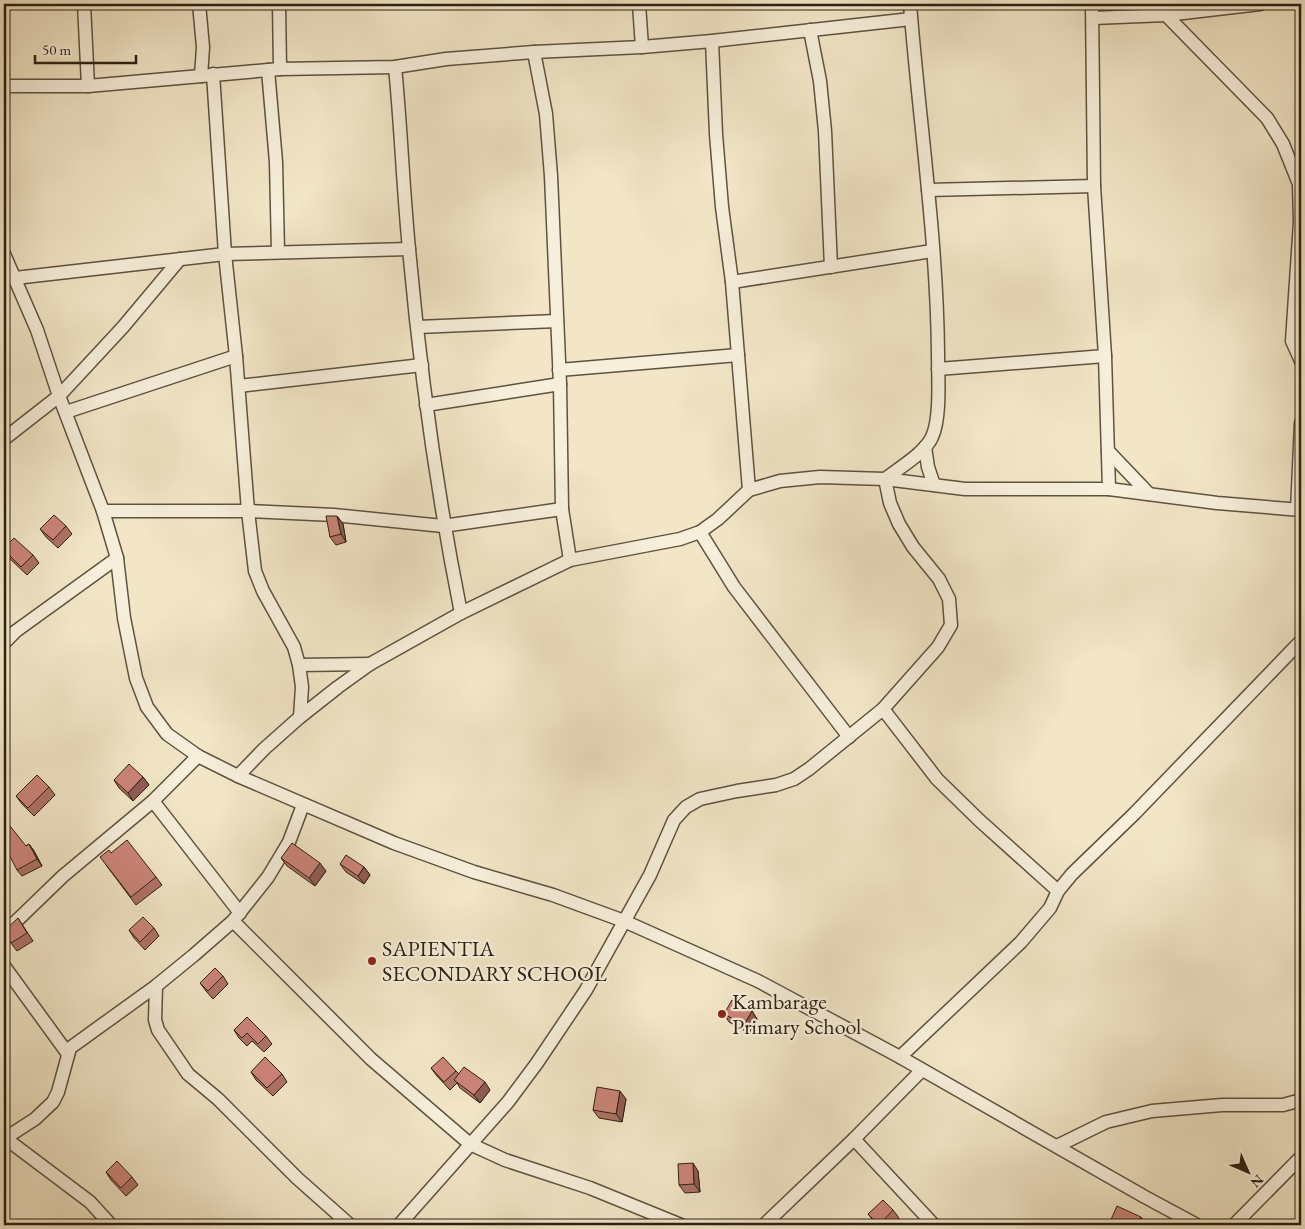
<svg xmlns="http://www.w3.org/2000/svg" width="1305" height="1229" viewBox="0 0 1305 1229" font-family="'EB Garamond',serif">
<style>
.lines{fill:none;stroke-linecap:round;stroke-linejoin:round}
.minor-casing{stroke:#5e5240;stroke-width:15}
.minor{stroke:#f7efdb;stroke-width:12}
.wall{fill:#af7267;stroke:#2c2013}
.shaded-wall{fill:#8f5c54;stroke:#2c2013}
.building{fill:#cc8478;stroke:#2c2013}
.poi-dot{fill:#8f2418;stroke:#f7efdb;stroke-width:2}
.labels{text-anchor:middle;stroke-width:4.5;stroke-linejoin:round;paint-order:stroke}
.poi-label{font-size:22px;fill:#2c2013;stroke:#f7efdb;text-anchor:start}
</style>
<rect width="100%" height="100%" fill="#f2e6c7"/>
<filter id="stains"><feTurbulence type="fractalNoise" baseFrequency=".004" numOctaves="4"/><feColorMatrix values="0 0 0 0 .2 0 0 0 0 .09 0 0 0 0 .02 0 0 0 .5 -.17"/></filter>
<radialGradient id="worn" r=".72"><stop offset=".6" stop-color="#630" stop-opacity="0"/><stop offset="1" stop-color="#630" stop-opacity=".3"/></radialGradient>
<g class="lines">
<g class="minor-casing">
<g id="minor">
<polyline points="84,4 88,86"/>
<polyline points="199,4 203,47 201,76"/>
<polyline points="279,4 280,69"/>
<polyline points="639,4 642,47"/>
<polyline points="1092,4 1094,186 1105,356 1109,489"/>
<polyline points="1166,15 1267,118 1283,144 1299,184 1300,222 1292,341 1301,361"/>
<polyline points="1093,18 1166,15 1260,4"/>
<polyline points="810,30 820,81 825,131 831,267"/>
<polyline points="712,41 716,134 722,207 732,282 749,490"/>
<polyline points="534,52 546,114 551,176 560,384 562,509 570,560"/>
<path d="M395,67C401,127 403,188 409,249C420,371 437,493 461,613"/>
<polyline points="268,70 276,162 278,252"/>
<polyline points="213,74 225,254 236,356 248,511 255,571 263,591 294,647 299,665 302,687 300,717"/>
<polyline points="4,86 88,86 280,69 395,67 446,59 534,52 642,47 712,41 911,19"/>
<polyline points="928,190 1094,186"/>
<polyline points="4,254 37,330 59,396 103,511 117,558 124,618 136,678 147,707 167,734 198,756 238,776 394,843 474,872 553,895 624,921 758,981 900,1057 1145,1197 1197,1225"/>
<polyline points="15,278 225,254 409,249"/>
<polyline points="732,282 932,251"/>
<polyline points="418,327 557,321"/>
<polyline points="938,369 1105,356"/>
<polyline points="559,370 738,355"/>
<polyline points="239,386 422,365"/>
<polyline points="426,405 560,384"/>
<polyline points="66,412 236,356"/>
<polyline points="4,439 59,396 123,327 180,259"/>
<polyline points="925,447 928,467 934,485"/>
<polyline points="1108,451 1149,494"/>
<polyline points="1297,510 1301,423"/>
<polyline points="103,511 248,511 334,515 443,526 562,509"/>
<polyline points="700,532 734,587 849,737"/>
<polyline points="4,643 16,631 117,558"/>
<polyline points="299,665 370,664"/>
<polyline points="883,709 937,779 979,820 1058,891"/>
<polyline points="238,776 264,749 300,717 338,687 370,664 461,613 570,560 680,539 700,532 718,519 749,490 780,481 820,477 885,479 965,489 1109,489 1217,503 1301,510"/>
<polyline points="153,801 240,913"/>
<polyline points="233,921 371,1059 470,1144 505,1160 590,1188 681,1225"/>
<polyline points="4,933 63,876 153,801 198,756"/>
<polyline points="4,966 68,1054"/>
<polyline points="156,986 155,1020 158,1030 188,1074 218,1099 297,1178 350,1225"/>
<polyline points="900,1057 1021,942 1050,908 1058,891 1072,874 1134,814 1301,641"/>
<polyline points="5,1138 90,1202 111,1225"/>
<polyline points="4,1139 35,1119 53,1102 58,1092 70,1048 156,986 194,955 233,921 268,877 289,842 303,805"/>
<polyline points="854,1139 934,1225"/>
<polyline points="1057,1146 1106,1122 1152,1111 1222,1105 1283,1105 1301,1100"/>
<path d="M399,1225L508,1102L537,1063L586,990L650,875L674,820L686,807L700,799L737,791L776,785L794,779L809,769L883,709L938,647L951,625L949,599L939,579L913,547L899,524L890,503L885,479C899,468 925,453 932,437C941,418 938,376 938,354C937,237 919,120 910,4"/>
<polyline points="764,1225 854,1139 922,1070"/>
<polyline points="1234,1225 1301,1157"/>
</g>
</g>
<use href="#minor" class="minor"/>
</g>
<g class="wall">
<polygon points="337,516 343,524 346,542 336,545 330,537"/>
<polygon points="66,526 72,534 58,548 46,537 40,529"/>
<polygon points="4,551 33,555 39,563 27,575 8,557"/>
<polygon points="143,777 149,785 133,801 119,788 114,780"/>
<polygon points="49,787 55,795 34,816 22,804 16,796"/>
<polygon points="29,844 34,851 42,866 22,876 17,870 26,846"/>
<polygon points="111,853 156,877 162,885 136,905 106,865"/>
<polygon points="281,858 326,871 315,886 287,866"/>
<polygon points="340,864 364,867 370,875 364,884 346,872"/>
<polygon points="18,918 33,941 17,951 11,943"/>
<polygon points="154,928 159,936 145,950 134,938 129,930"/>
<polygon points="223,976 228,984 213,999 206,991 200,983"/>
<polygon points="752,1011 757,1019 749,1033 729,1022 724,1014"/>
<polygon points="234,1030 266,1036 272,1044 264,1052 252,1041 247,1046 239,1038"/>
<polygon points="431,1068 456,1071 459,1074 490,1090 480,1103 460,1088 457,1083 450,1090 437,1076"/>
<polygon points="251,1072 282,1074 287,1082 273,1096 256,1080"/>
<polygon points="626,1099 622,1122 599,1118 593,1110"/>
<polygon points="698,1171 700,1192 685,1193 679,1185"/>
<polygon points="106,1172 132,1177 138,1185 126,1196 111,1180"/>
<polygon points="893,1210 899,1218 892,1225 877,1225 868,1214"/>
</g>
<g class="shaded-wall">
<polygon points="337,516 343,524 346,542 341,534"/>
<polygon points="143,777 149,785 133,801 128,793"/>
<polygon points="29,844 34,851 42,866 37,859"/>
<polygon points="320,863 326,871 315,886 309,878"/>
<polygon points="364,867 370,875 364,884 358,876"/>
<polygon points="752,1011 757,1019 749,1033 744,1025"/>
<polygon points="485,1082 490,1090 480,1103 474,1095"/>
<polygon points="620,1091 626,1099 622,1122 616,1114"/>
<polygon points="693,1163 698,1171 700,1192 694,1184"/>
<polygon points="1141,1217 1147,1225 1137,1225"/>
</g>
<g class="building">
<polygon points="54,515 66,526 53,540 40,529"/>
<polygon points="326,516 337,516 341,534 330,537"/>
<polygon points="14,538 33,555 21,567 4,550 4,548"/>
<polygon points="129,764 143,777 128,793 114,780"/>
<polygon points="37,775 49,787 28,808 16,796"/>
<polygon points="10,826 26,846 29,844 37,859 17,870 4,845 4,832"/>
<polygon points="127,840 156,877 131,897 100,857 109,850 111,853"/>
<polygon points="292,843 320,863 309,878 281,858"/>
<polygon points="346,855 364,867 358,876 340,864"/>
<polygon points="143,917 154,928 140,942 129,930"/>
<polygon points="18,918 27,933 11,943 4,931"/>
<polygon points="215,968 223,976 208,991 200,983"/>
<polygon points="732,1000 752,1011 744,1025 724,1014"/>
<polygon points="247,1017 266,1036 258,1044 247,1033 242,1038 234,1030"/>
<polygon points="265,1057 282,1074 267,1088 251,1072"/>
<polygon points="443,1057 456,1071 444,1082 431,1068"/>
<polygon points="464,1067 485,1082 474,1095 454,1080"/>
<polygon points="597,1087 620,1091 616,1114 593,1110"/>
<polygon points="117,1161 132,1177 121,1188 106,1172"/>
<polygon points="693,1163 694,1184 679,1185 678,1164"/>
<polygon points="883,1200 893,1210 879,1225 868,1214"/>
<polygon points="1117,1206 1141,1217 1137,1225 1112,1225 1109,1224"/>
</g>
<g class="poi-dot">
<circle cx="372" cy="961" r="5"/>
<circle cx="722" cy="1014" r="5"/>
</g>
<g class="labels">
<g class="poi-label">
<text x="382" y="956">SAPIENTIA<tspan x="382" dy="25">SECONDARY SCHOOL</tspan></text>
<text x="732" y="1009">Kambarage<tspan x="732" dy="25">Primary School</tspan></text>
</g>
</g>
<rect width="1305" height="1229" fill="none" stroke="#f2e6c7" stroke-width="20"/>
<rect x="5" y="5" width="1295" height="1219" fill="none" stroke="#2c2013" stroke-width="2.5"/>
<rect x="10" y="10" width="1285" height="1209" fill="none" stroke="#2c2013"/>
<g transform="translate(1248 1172) rotate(135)" stroke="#f7efdb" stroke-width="4" paint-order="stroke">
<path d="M0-4L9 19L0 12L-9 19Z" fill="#2c2013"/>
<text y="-8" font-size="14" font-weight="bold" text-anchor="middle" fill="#2c2013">N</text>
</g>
<path d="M35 55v8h101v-8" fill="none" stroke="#2c2013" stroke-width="2.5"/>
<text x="42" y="55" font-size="15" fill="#2c2013" stroke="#f7efdb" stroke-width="4" paint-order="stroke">50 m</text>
<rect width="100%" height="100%" filter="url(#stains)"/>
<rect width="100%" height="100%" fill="url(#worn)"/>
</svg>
